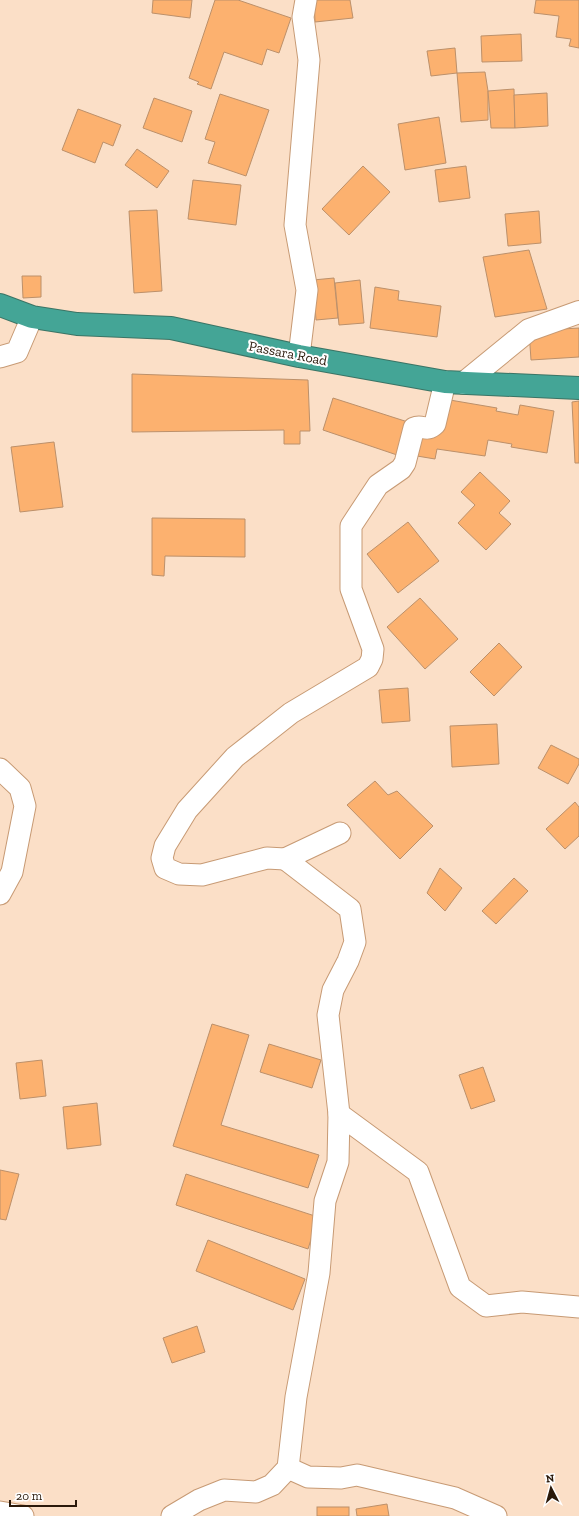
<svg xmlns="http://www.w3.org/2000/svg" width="579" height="1516" viewBox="0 0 579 1516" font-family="'Zilla Slab',serif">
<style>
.building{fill:#fcb16f;stroke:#bc906a}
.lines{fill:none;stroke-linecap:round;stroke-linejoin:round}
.street-casing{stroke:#c79a74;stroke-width:23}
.secondary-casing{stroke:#c79a74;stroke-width:24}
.highway-casing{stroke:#3b7465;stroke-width:24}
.street{stroke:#fff;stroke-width:21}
.secondary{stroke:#fff;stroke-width:22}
.highway{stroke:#44a596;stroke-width:22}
.labels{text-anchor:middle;stroke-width:4;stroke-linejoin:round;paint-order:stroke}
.street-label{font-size:14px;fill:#2a190a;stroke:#fff}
</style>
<rect width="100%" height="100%" fill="#fbdfc7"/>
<g class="building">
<polygon points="153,0 192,0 190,18 152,13"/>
<polygon points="215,0 238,0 291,18 279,53 267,49 262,65 224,52 211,89 197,84 199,82 189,78"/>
<polygon points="314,0 350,0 353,18 315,22"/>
<polygon points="536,0 579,0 579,48 569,46 571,39 556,37 559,16 534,13"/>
<polygon points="521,34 522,61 482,62 481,36"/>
<polygon points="455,48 457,73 431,76 427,51"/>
<polygon points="485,72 488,91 488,120 461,122 457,73"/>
<polygon points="514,89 515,128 491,128 488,91"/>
<polygon points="547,93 548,126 515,128 514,95"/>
<polygon points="220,94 269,110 246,176 208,163 215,142 205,139"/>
<polygon points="154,98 192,111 182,142 143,128"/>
<polygon points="78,109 121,125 113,146 103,142 95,163 62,150"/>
<polygon points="439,117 446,163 405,170 398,124"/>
<polygon points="137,149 169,171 157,188 125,165"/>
<polygon points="363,166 390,192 349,235 322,209"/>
<polygon points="466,166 470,198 439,202 435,170"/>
<polygon points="193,180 241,185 236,225 188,219"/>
<polygon points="157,210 162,291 134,293 129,211"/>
<polygon points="539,211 541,243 508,246 505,214"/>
<polygon points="529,250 547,309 495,317 483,257"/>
<polygon points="22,276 41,276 41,297 23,298"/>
<polygon points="334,278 338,318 316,320 313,280"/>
<polygon points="360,280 364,323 339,325 335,283"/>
<polygon points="375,287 399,291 398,300 441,306 437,337 370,328"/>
<polygon points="579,328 579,357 531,360 529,331"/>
<polygon points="132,374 308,380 310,431 300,431 300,444 284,444 284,430 132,432"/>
<polygon points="333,398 411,423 403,457 323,430"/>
<polygon points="444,399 497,408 496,411 518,415 520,405 554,411 547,453 511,447 512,444 488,440 485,456 437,449 435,459 411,455 415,431"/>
<polygon points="579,401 579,463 575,463 572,402"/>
<polygon points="54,442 63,507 20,512 11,447"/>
<polygon points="480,472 510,501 499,513 511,524 486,550 458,523 475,505 461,492"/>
<polygon points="152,518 245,519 245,557 165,556 164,576 152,575"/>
<polygon points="408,522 439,561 398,593 367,554"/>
<polygon points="420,598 458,639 425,669 387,627"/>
<polygon points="499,643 522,667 494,696 470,672"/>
<polygon points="408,688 410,721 382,723 379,690"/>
<polygon points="497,724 499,764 452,767 450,726"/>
<polygon points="551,745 579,759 579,764 568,784 538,768"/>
<polygon points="375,781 388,795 397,791 433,826 400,859 347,805"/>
<polygon points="575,802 579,807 579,836 565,849 546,829"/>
<polygon points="440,868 462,888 445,911 427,893"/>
<polygon points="514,878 528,891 496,924 482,911"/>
<polygon points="212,1024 249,1035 221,1125 319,1155 308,1188 173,1146"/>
<polygon points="269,1044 321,1060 312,1088 260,1072"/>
<polygon points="42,1060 46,1096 20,1099 16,1063"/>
<polygon points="483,1067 495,1101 471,1109 459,1075"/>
<polygon points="97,1103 101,1145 67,1149 63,1107"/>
<polygon points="0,1170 19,1174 6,1220 0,1219"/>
<polygon points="186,1174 318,1217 308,1249 176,1205"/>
<polygon points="208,1240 305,1279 293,1310 196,1271"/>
<polygon points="197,1326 205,1352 172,1363 163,1338"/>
<polygon points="387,1504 389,1516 357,1516 356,1509"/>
<rect x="317" y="1507" width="32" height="9"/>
</g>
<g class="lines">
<g class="street-casing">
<g id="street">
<polyline points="299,356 307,290 295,225 309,60 303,17 306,0"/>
<polyline points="0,357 17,352 32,317"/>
<polyline points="0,769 20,788 25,806 12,872 0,894"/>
<polyline points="340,833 285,859 350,909 355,942 348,961 333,990 328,1015 339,1114 418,1172 460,1287 486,1306 522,1302 579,1307"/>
<path d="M285,859L267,858L202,875L179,874L165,868L162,858L165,846L187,810L235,757L291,713L368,667L372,659L373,649L351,589V526L378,485L401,469L405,463L414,428C423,424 426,433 435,424L445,382"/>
<polyline points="288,1468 308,1477 341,1478 357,1475 455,1498 496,1516"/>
<polyline points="0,1512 23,1516"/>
<polyline points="172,1516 199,1500 224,1490 256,1492 272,1485 288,1468 296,1397 319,1273 325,1201 338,1162 339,1114"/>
</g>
</g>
<g class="secondary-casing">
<polyline id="secondary" points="464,383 529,330 579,312"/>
</g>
<g class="highway-casing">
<polyline id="highway" points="0,305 32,317 77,324 171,328 299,356 445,382 579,388"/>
</g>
<use href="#street" class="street"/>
<use href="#secondary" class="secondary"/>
<use href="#highway" class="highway"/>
</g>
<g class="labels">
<g class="street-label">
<text transform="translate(288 353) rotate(11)" y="5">Passara Road</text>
</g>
</g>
<g transform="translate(551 1488) rotate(354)" stroke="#ffffff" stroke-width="3" paint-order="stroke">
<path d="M0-3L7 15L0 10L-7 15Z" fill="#2a190a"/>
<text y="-6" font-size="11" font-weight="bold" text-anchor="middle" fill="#2a190a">N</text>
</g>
<path d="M10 1500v6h66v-6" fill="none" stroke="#2a190a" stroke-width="2"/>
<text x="16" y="1500" font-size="12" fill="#2a190a" stroke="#ffffff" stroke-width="3" paint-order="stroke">20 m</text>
</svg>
